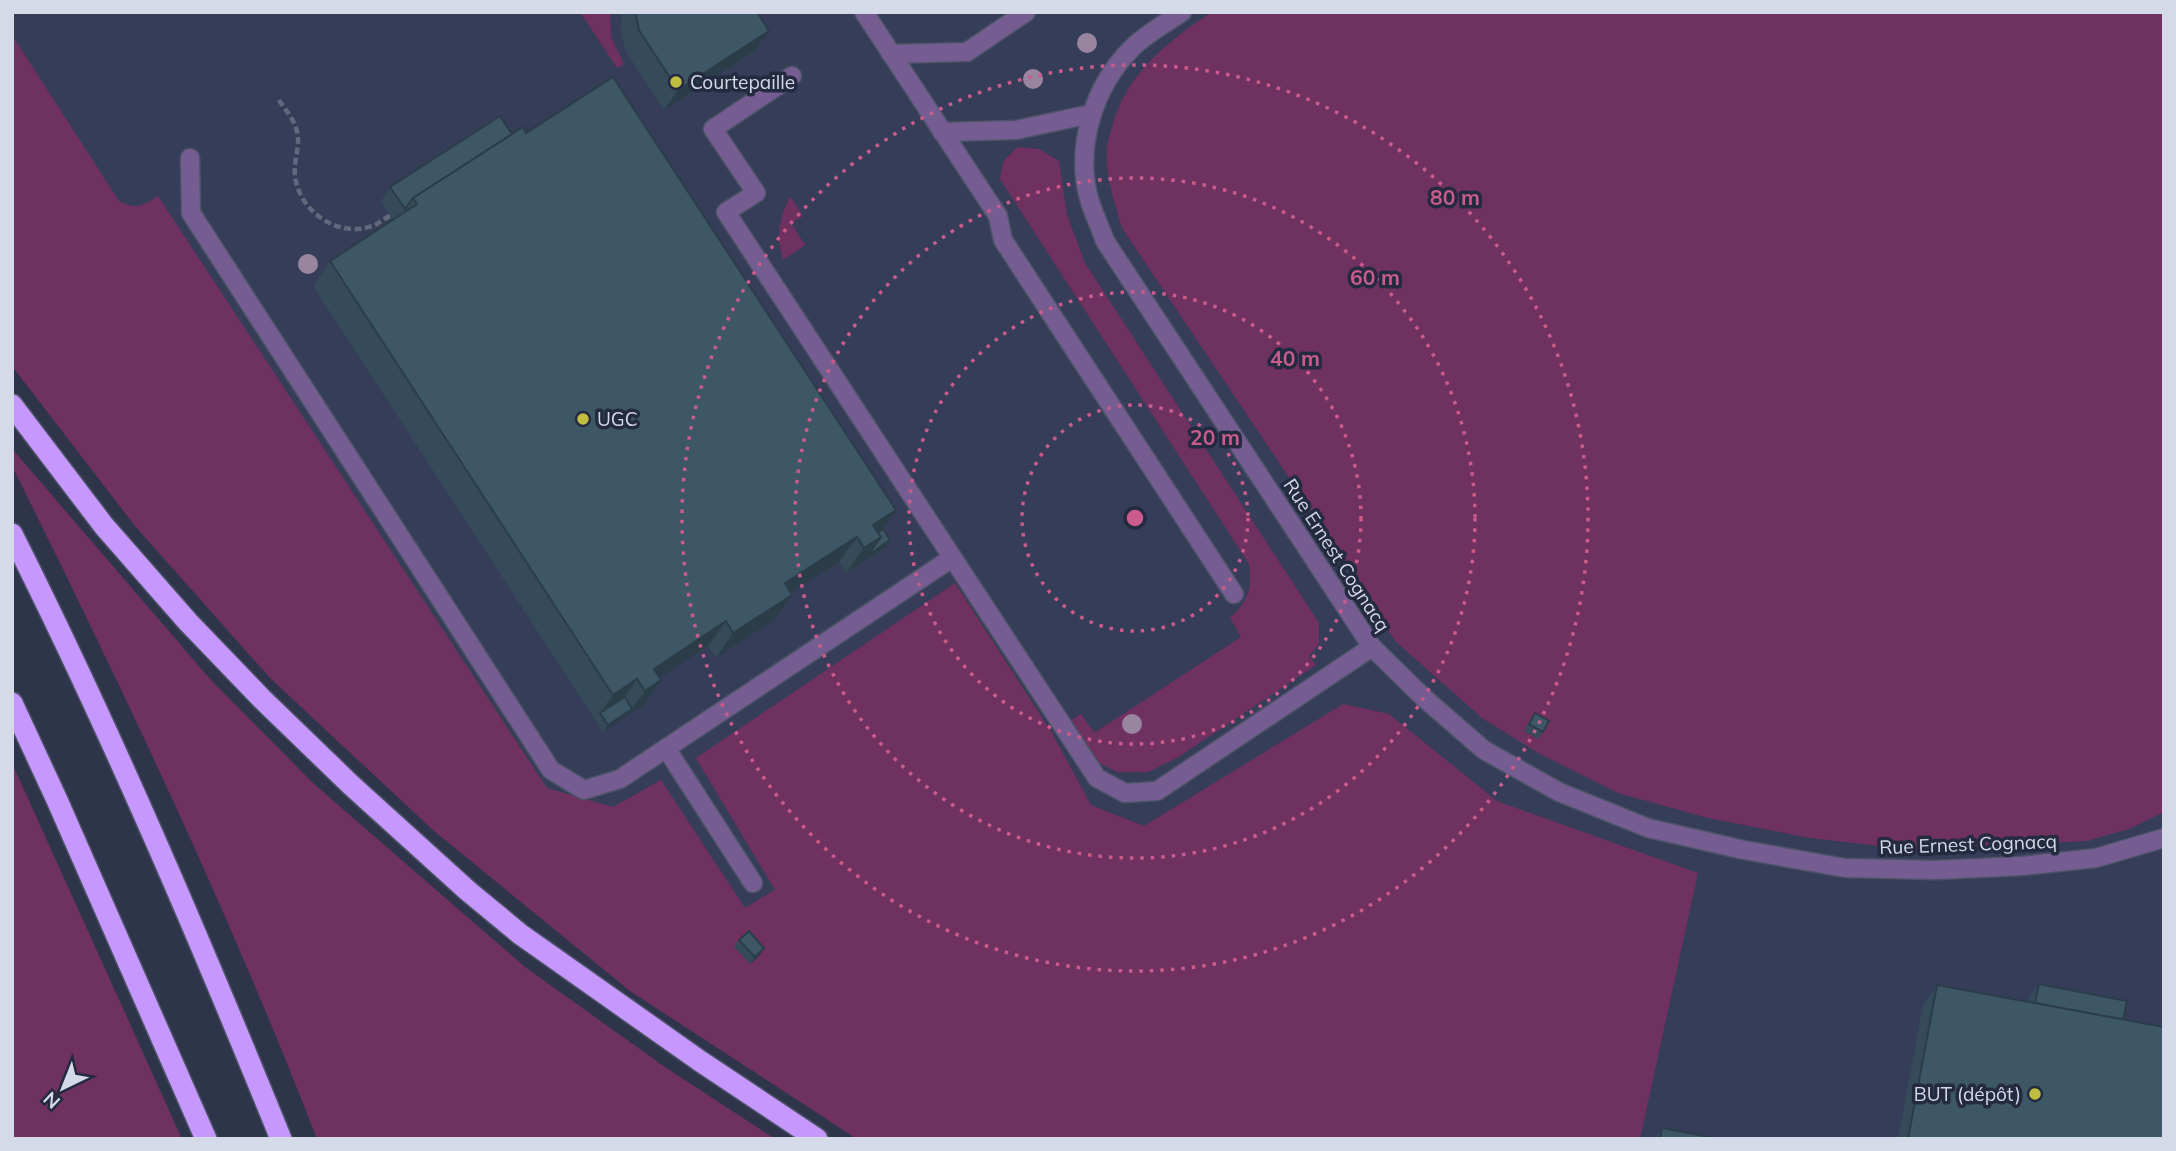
<svg xmlns="http://www.w3.org/2000/svg" width="2176" height="1151" viewBox="0 0 2176 1151" font-family="Mulish,sans-serif">
<style>
.built{fill:#353d59}
.green{fill:#6f3160}
.lines{fill:none;stroke-linecap:round;stroke-linejoin:round}
.minor-casing{stroke:#4c5367;stroke-width:21}
.highway-casing{stroke:#4c5367;stroke-width:24}
.path{stroke:#62687c;stroke-width:4.5;stroke-dasharray:7 3.5;stroke-linecap:butt}
.minor{stroke:#755d92;stroke-width:18}
.highway{stroke:#c697fd;stroke-width:21}
.tree{fill:#9a85a0}
.wall{fill:#354b59}
.shaded-wall{fill:#2b3d48}
.building{fill:#3e5767;stroke:#2b3d48;stroke-width:2}
.ring{fill:none;stroke:#c95c8c;stroke-width:3.5;stroke-dasharray:3.5 7}
.poi-dot{fill:#c1bd40;stroke:#242a40;stroke-width:2.5}
.labels{text-anchor:middle;stroke-width:7;stroke-linejoin:round;paint-order:stroke}
.poi-label{font-size:19px;fill:#d5dae8;stroke:#242a40;text-anchor:start}
.street-label{font-size:19px;fill:#d5dae8;stroke:#242a40}
.centre{fill:#c95c8c;stroke:#242a40;stroke-width:3.5}
.ring-label{font-size:21px;text-anchor:middle;font-weight:bold;fill:#c95c8c;stroke:#242a40;stroke-width:7;stroke-linejoin:round;paint-order:stroke}
</style>
<rect width="100%" height="100%" fill="#2e354b"/>
<polygon class="built" points="12,12 2164,12 2164,1139 912,1139 695,978 12,137"/>
<g class="green">
<polygon points="580,12 610,12 611,37 624,64 617,68"/>
<path d="M1212,12H2164V812L2129,829L2087,841L1915,850L1810,838L1708,818L1618,793L1538,753L1482,718L1395,641L1350,569L1122,228C1115,203 1105,176 1107,149C1107,142 1110,134 1112,128C1125,74 1168,41 1212,12Z"/>
<path d="M12,35L119,201C137,210 142,206 158,196L547,788L613,807L661,780L745,908L775,890L696,758L955,583L1052,733L1091,805L1144,826L1343,704L1389,714L1497,801L1698,873L1640,1139H857L630,991L434,831L270,678L135,526L12,366Z"/>
<path d="M1017,147L1039,149L1059,161L1067,215L1085,263L1319,623V644L1309,656L1316,665L1177,758L1148,772H1117L1096,761L1070,721L1081,714L1094,733L1241,637L1230,618C1249,600 1252,590 1249,564L1000,179L1003,162Z"/>
<path d="M790,196L803,216L791,223L805,245L783,260C776,233 779,221 790,196Z"/>
<path d="M14,451L210,679L314,784L525,967L662,1065L775,1139H317C228,909 122,687 12,466Z"/>
<polygon points="12,763 182,1139 12,1139"/>
</g>
<g class="lines">
<g class="minor-casing">
<g id="minor">
<polyline points="864,12 998,216 1003,240 1234,594"/>
<path d="M1182,12C1165,24 1144,35 1130,50C1094,87 1076,145 1088,195C1092,211 1100,226 1105,241L1372,647L1424,698L1484,750L1559,792L1648,828L1744,850L1845,868L1936,870L2022,866L2096,858L2164,838"/>
<polyline points="891,54 967,52 1026,12"/>
<polyline points="792,76 713,129 756,193 726,212 1097,778 1125,793 1157,791 1372,647"/>
<polyline points="942,132 1016,130 1091,114"/>
<polyline points="190,158 191,213 551,770 584,790 620,779 952,558"/>
<polyline points="666,748 753,883"/>
</g>
</g>
<g class="highway-casing">
<g id="highway">
<polyline points="12,405 104,526 188,622 262,699 351,785 468,891 520,934 700,1061 817,1139"/>
<path d="M12,534C111,731 198,935 281,1139"/>
<polyline points="12,703 57,800 206,1139"/>
</g>
</g>
<path class="path" d="M279,100C284,108 293,118 296,128C302,145 293,159 295,176C299,213 342,241 377,224C381,221 386,218 391,215"/>
<use href="#minor" class="minor"/>
<use href="#highway" class="highway"/>
</g>
<g class="tree">
<circle cx="1087" cy="43" r="10"/>
<circle cx="1033" cy="79" r="10"/>
<circle cx="308" cy="264" r="10"/>
<circle cx="1132" cy="724" r="10"/>
</g>
<g class="wall">
<polygon points="622,12 757,12 769,31 755,51 664,110 625,50 621,33"/>
<polygon points="526,133 896,510 883,529 886,547 846,573 839,562 791,593 774,620 716,658 708,646 660,678 661,680 644,705 603,732 313,286 330,261 393,220 381,201 390,187 512,134"/>
<polygon points="1535,713 1543,732 1538,739 1524,731"/>
<polygon points="739,940 760,955 750,964 734,947"/>
<polygon points="2039,984 2123,1020 2164,1139 1898,1139 1923,1005 1937,985 2028,1002 2029,998"/>
<polygon points="1662,1128 1721,1139 1655,1139"/>
</g>
<g class="shaded-wall">
<polygon points="769,31 755,51 664,110 678,90"/>
<polygon points="896,510 878,536 873,525"/>
<polygon points="857,537 839,562 767,608 785,583"/>
<polygon points="881,537 890,540 886,547 846,573 864,548"/>
<polygon points="792,595 774,620 716,658 733,633"/>
<polygon points="726,621 708,646 643,689 654,669"/>
<polygon points="637,679 620,704 600,713 613,695"/>
<polygon points="661,680 644,705 603,732 608,725 632,709 645,691"/>
<polygon points="764,948 760,955 750,964 755,957"/>
</g>
<g class="building">
<polygon points="635,12 757,12 769,31 678,90 639,30"/>
<polygon points="613,77 896,510 873,525 881,537 864,548 857,537 785,583 792,595 733,633 726,621 654,669 661,680 645,691 637,679 613,695 330,261 417,204 413,198 523,127 526,133"/>
<polygon points="500,116 512,134 413,198 405,209 390,187"/>
<polygon points="883,529 890,540 868,555 881,537 878,532"/>
<polygon points="625,697 632,709 608,725 600,713"/>
<polygon points="1535,713 1549,721 1543,732 1529,724"/>
<polygon points="749,931 764,948 755,957 739,940"/>
<polygon points="2039,984 2127,1001 2123,1020 2035,1003"/>
<polygon points="1937,985 2164,1027 2164,1139 1908,1139"/>
<polygon points="1662,1128 1721,1139 1660,1139"/>
</g>
<g class="ring">
<circle cx="1135" cy="518" r="113"/>
<circle cx="1135" cy="518" r="226"/>
<circle cx="1135" cy="518" r="340"/>
<circle cx="1135" cy="518" r="453"/>
</g>
<g class="poi-dot">
<circle cx="676" cy="82" r="7"/>
<circle cx="583" cy="419" r="7"/>
<circle cx="2035" cy="1094" r="7"/>
</g>
<g class="labels">
<g class="poi-label">
<text x="690" y="89">Courtepaille</text>
<text x="597" y="426">UGC</text>
<text x="2021" y="1101" text-anchor="end">BUT (dépôt)</text>
</g>
<g class="street-label">
<text transform="translate(1337 555) rotate(57)" y="7">Rue Ernest Cognacq</text>
<text transform="translate(1968 844) rotate(-2)" y="7">Rue Ernest Cognacq</text>
</g>
</g>
<circle cx="1135" cy="518" r="10" class="centre"/>
<g class="ring-label">
<text x="1455" y="205">80 m</text>
<text x="1375" y="285">60 m</text>
<text x="1295" y="366">40 m</text>
<text x="1215" y="445">20 m</text>
</g>
<rect width="2176" height="1151" fill="none" stroke="#d5dae8" stroke-width="28"/>
<g transform="translate(63 1088) rotate(223)" stroke="#242a40" stroke-width="5" paint-order="stroke">
<path d="M0-5L12 26L0 18L-12 26Z" fill="#d5dae8"/>
<text y="-10" font-size="19" font-weight="bold" text-anchor="middle" fill="#d5dae8">N</text>
</g>
</svg>
